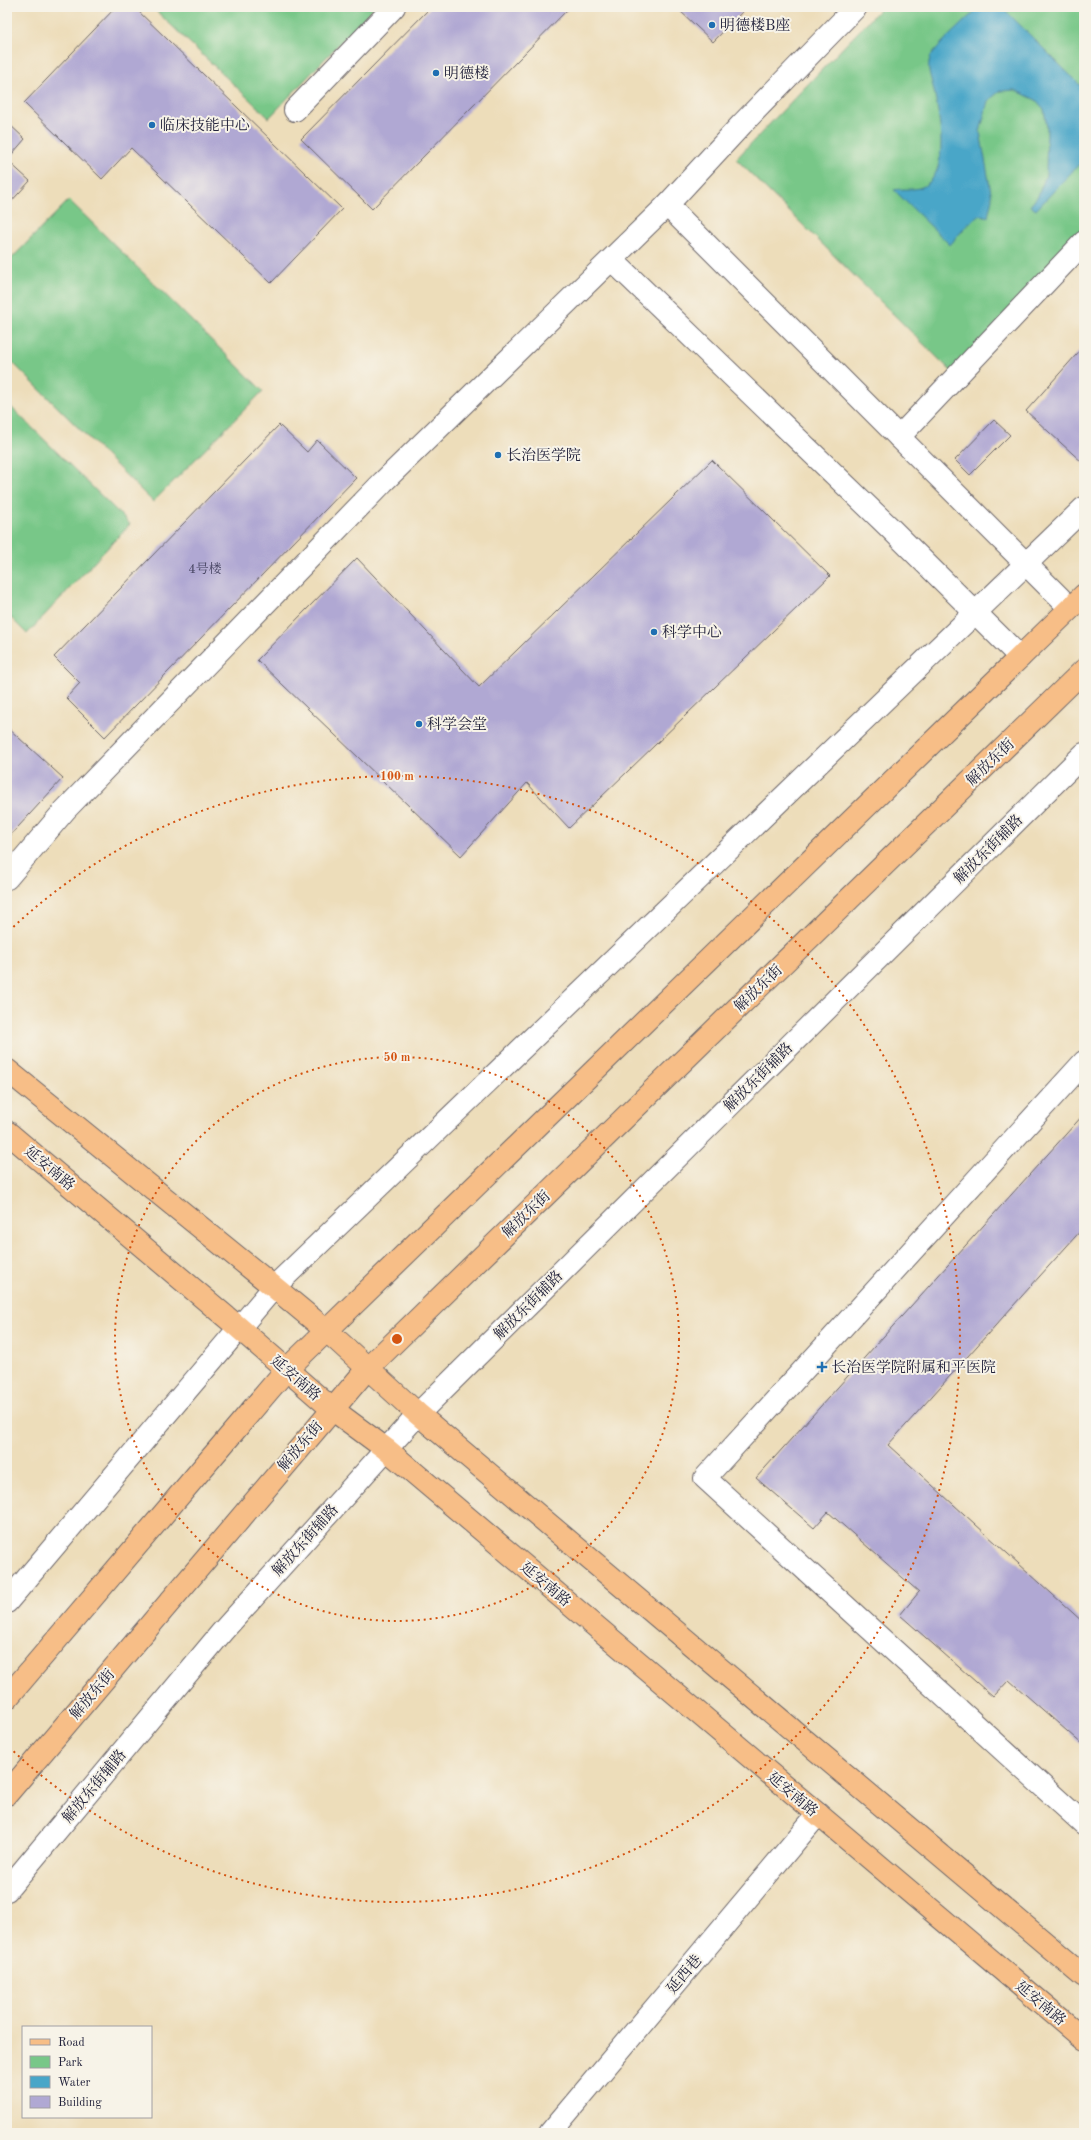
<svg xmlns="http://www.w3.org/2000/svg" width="1091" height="2140" viewBox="0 0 1091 2140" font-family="'Old Standard TT','Noto Serif SC',serif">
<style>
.green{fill:#78c788;stroke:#4d7462}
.water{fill:#49a6c8;stroke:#366482}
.building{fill:#b0a8d3}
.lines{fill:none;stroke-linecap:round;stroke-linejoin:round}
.minor-casing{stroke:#696367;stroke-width:24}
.major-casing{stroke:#696367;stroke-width:24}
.minor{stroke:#fff;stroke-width:22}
.major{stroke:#f7be87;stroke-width:22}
.ring{fill:none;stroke:#d45411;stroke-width:2;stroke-dasharray:2 4}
.poi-dot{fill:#1f6fb2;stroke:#f7f3e8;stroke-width:1.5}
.labels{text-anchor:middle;stroke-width:4;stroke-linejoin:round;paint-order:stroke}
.number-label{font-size:13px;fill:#464461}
.poi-label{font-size:15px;fill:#22223b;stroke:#f7f3e8;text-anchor:start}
.street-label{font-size:15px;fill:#22223b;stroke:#f7f3e8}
.centre{fill:#d45411;stroke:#f7f3e8;stroke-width:2}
.ring-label{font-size:12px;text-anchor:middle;font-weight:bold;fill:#d45411;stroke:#f7f3e8;stroke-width:4;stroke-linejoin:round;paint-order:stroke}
</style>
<rect width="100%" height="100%" fill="#f7f3e8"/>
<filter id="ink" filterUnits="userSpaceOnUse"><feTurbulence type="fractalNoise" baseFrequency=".025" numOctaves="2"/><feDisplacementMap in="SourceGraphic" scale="8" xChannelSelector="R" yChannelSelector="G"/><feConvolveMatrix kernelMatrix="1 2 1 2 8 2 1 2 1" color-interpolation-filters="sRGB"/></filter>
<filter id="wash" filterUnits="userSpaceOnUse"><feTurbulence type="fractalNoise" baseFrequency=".012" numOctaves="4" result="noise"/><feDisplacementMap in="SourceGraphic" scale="16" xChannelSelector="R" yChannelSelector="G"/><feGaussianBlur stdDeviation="0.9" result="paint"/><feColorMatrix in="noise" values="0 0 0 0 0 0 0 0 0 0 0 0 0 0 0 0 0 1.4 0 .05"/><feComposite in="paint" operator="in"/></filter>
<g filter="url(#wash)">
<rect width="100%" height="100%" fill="#edddba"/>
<g class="green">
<polygon points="152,7 374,7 269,118"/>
<polygon points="882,7 1084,8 1084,232 953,373 736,159"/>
<polygon points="69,200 263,391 153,502 7,357 7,263"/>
<polygon points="7,403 130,524 27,634 7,614"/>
</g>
<path class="water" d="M971,7H1002L1084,89V109L1077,116L1084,122V159L1036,210L1030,206L1038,196L1046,175L1047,128L1044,109L1036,100L1015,90L1000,91L988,101L980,132L992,198L988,217L981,215L968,224L950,245L894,190C904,188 915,191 924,186C951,171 939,115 934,91C932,80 926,69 930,58C932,50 966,20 974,12Z"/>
<g id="blocks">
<g class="building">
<polygon points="116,7 134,7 342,209 271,283 131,148 102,179 24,103"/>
<polygon points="431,7 570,7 372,209 301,139"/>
<polygon points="680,7 747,7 713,42 678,9"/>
<polygon points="7,122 25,139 7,160 30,181 7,206"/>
<polygon points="1084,346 1084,464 1026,411"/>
<polygon points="994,420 1010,435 970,475 955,460"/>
<polygon points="279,425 307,452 317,440 356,478 105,737 66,698 80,683 54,657"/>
<polygon points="712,460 830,576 569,828 527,783 461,856 257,660 357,558 479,687"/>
<polygon points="7,727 63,778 7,839"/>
<polygon points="1084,1114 1084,1227 888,1445 1084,1623 1084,1746 1009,1680 993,1697 900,1615 919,1592 828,1512 814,1528 756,1478"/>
</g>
</g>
</g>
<g filter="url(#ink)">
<use href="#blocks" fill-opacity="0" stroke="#696367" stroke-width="1"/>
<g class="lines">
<g class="minor-casing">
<g id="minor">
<polyline points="295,110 394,7"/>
<polyline points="667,205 1070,608"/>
<polyline points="612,260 890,528 1020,657"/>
<polyline points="899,437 1084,242"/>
<polyline points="7,878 65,810 383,482 667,205 742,124 856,7"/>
<polyline points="1084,1062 705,1478 1084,1824"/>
<polyline points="7,1602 274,1287 1084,508"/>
<polyline points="7,1890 222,1632 418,1414 1084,754"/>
<polyline points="550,2133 818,1814"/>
</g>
</g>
<g class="major-casing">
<g id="major">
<polyline points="7,1070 274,1287 327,1331 418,1414 1084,1976"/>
<polyline points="7,1132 238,1327 332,1409 386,1449 1084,2039"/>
<polyline points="7,1698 286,1370 1084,595"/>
<polyline points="7,1794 367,1369 1084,670"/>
</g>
</g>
<use href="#minor" class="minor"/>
<use href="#major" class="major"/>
</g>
</g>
<g class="ring">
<circle cx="397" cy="1339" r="282"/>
<path d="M9 931A563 563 0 1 1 9 1747"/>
</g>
<g class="poi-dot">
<circle cx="712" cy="25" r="4"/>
<circle cx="436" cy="73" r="4"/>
<circle cx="152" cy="125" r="4"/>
<circle cx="498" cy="455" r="4"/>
<circle cx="654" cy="632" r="4"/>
<circle cx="419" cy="724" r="4"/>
<path d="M820 1361h4v4h4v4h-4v4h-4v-4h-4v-4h4z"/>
</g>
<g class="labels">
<g class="number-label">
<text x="205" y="573">4号楼</text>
</g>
<g class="poi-label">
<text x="720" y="30">明德楼B座</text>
<text x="444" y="78">明德楼</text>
<text x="160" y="130">临床技能中心</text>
<text x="506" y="460">长治医学院</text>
<text x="662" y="637">科学中心</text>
<text x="427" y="729">科学会堂</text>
<text x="831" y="1372">长治医学院附属和平医院</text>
</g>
<g class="street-label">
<text transform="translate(990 762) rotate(-44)" y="5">解放东街</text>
<text transform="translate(988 849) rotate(-45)" y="5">解放东街辅路</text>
<text transform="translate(758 988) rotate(-44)" y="5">解放东街</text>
<text transform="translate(758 1077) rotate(-45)" y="5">解放东街辅路</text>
<text transform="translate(50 1168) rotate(40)" y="5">延安南路</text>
<text transform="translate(526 1214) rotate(-44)" y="5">解放东街</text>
<text transform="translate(528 1305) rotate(-45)" y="5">解放东街辅路</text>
<text transform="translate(296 1378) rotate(41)" y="5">延安南路</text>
<text transform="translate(300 1446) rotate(-50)" y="5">解放东街</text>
<text transform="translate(305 1540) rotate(-48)" y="5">解放东街辅路</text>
<text transform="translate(546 1584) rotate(40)" y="5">延安南路</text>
<text transform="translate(92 1694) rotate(-50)" y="5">解放东街</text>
<text transform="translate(94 1786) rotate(-50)" y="5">解放东街辅路</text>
<text transform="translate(793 1794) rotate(40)" y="5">延安南路</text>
<text transform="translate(684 1974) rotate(-50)" y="5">延西巷</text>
<text transform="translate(1041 2003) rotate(40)" y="5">延安南路</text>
</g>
</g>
<circle cx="397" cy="1339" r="6" class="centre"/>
<g class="ring-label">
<text x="397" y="780">100 m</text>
<text x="397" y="1061">50 m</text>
</g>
<rect width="1091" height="2140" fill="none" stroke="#f7f3e8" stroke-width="24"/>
<rect x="22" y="2026" width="130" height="92" fill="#f7f3e8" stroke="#a29fa3"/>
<rect x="30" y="2039" width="20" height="6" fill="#f7be87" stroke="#a29fa3"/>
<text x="58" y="2046" font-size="12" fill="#22223b">Road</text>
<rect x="30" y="2056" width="20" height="12" fill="#78c788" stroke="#a29fa3"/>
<text x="58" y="2066" font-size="12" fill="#22223b">Park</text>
<rect x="30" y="2076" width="20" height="12" fill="#49a6c8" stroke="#a29fa3"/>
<text x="58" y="2086" font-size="12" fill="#22223b">Water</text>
<rect x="30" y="2096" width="20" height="12" fill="#b0a8d3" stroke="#a29fa3"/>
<text x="58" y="2106" font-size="12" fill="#22223b">Building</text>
</svg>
